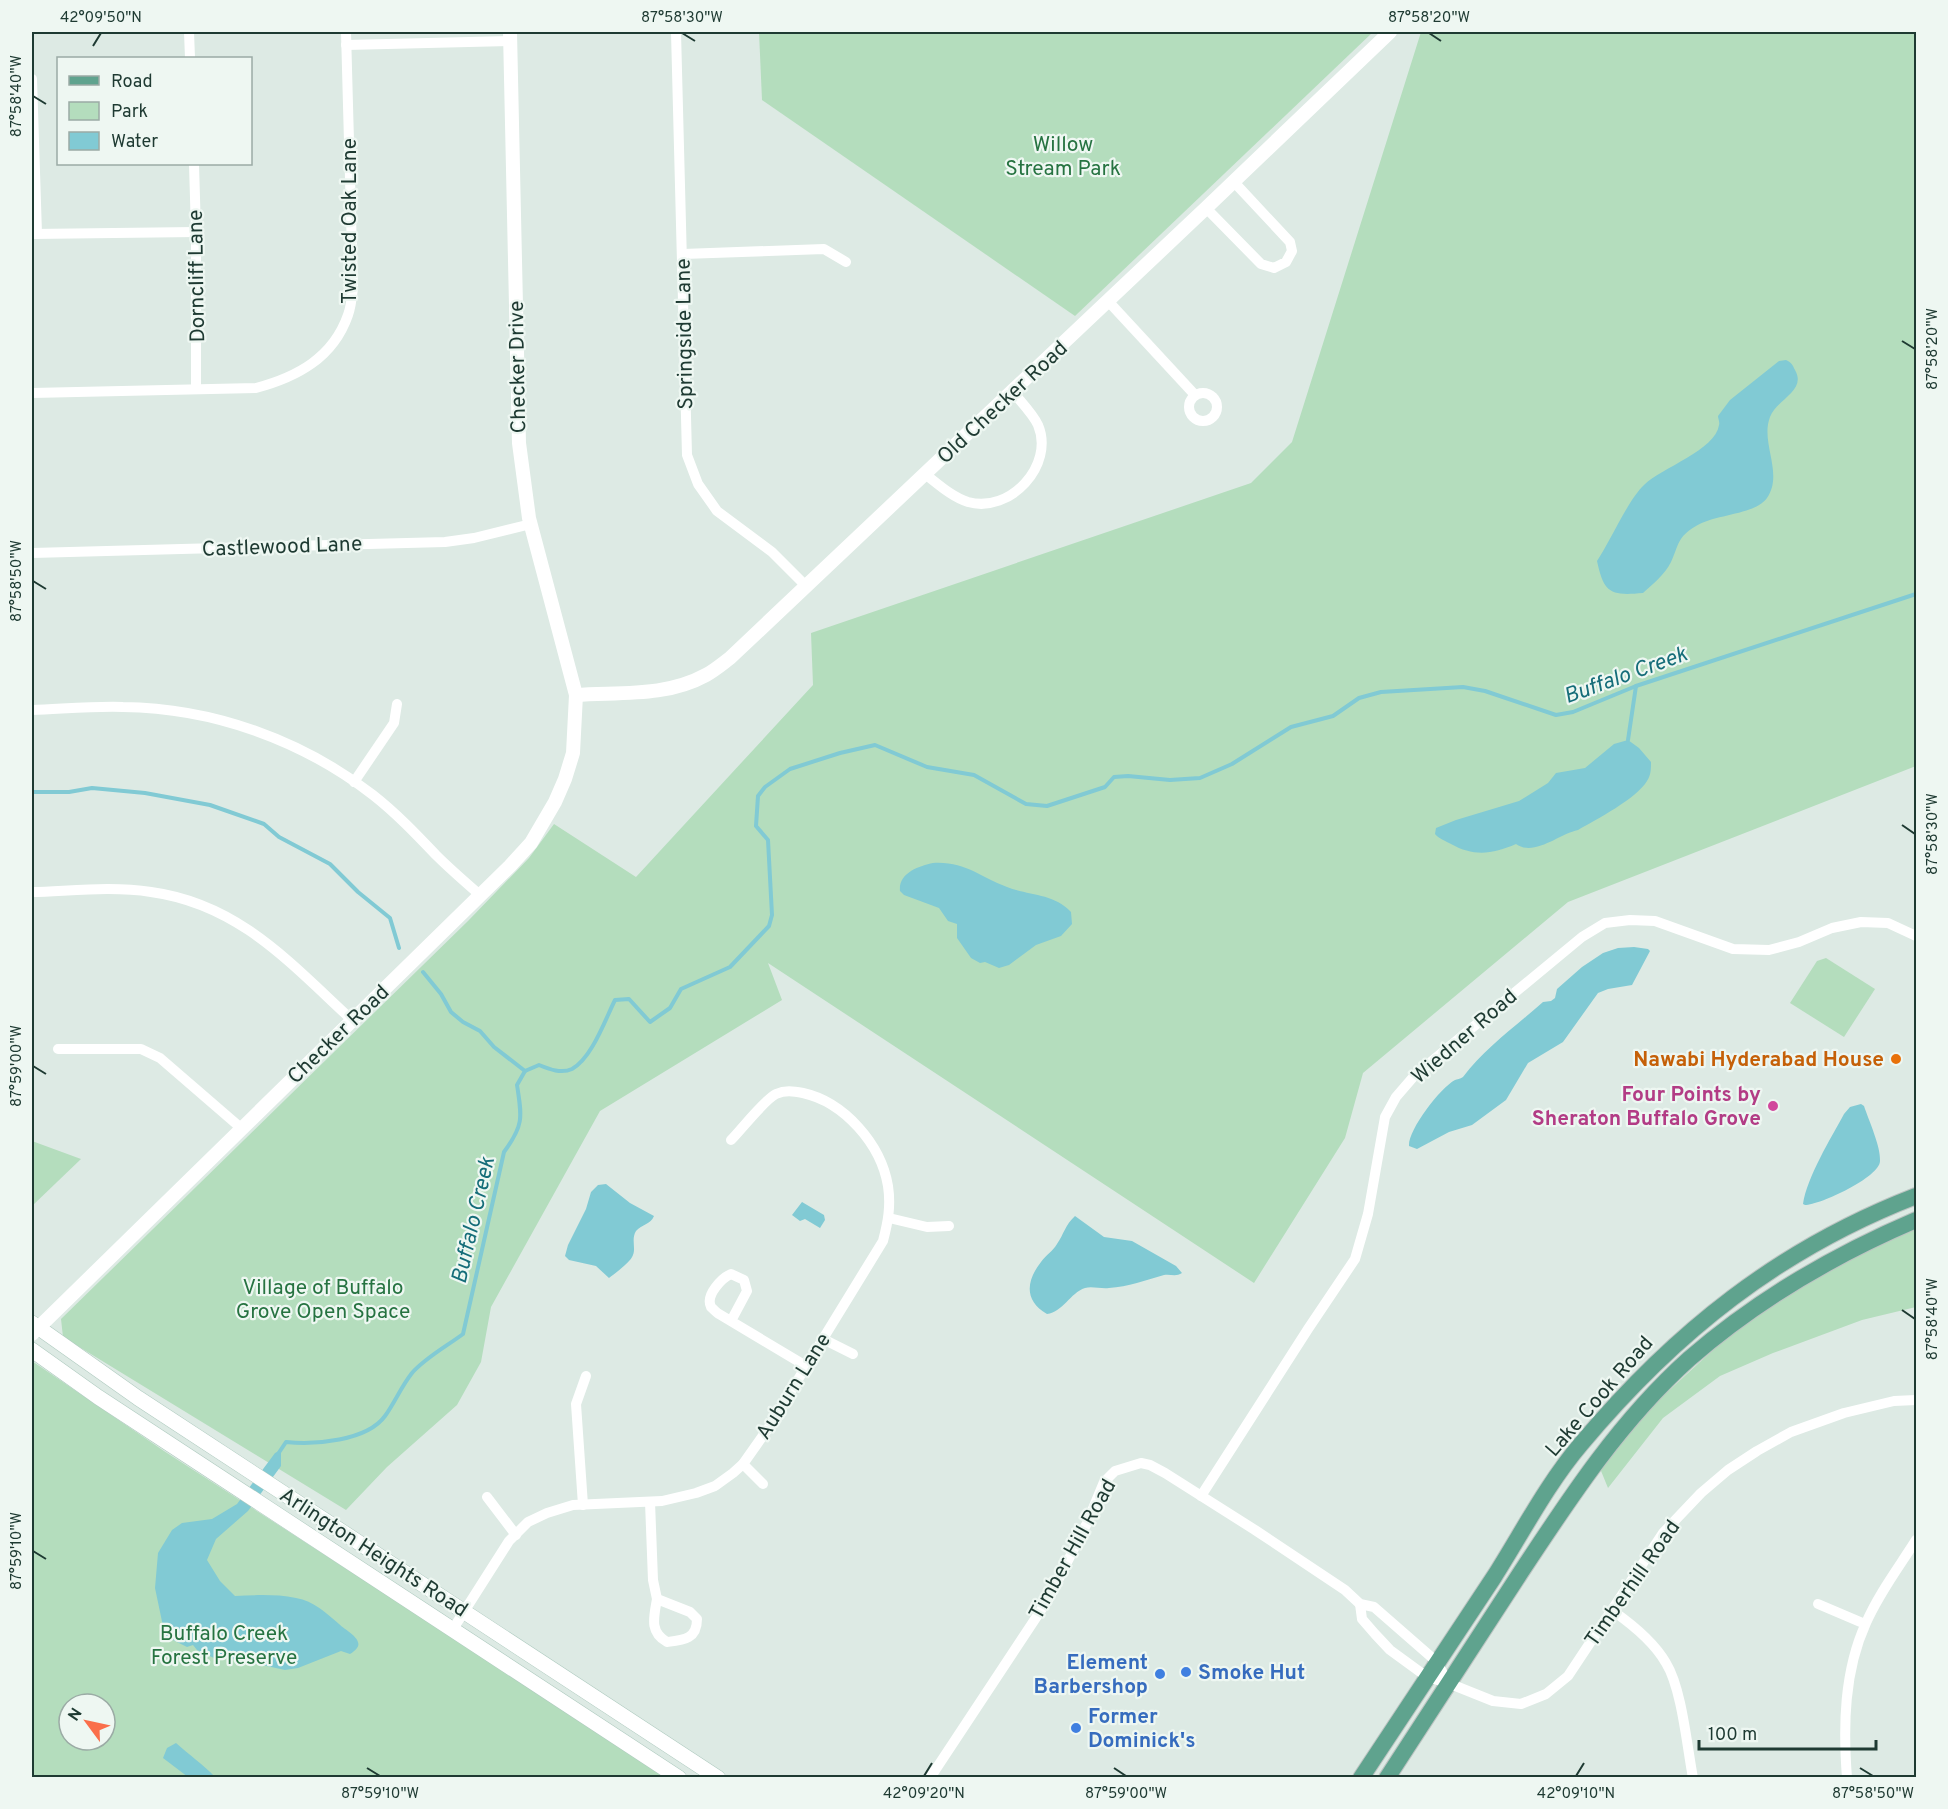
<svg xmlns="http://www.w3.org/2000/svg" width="1948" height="1809" viewBox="0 0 1948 1809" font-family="Overpass,sans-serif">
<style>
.green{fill:#b4ddbd;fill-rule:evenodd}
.water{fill:#81cad4}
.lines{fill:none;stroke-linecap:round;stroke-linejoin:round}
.stream{stroke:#81cad4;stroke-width:4}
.secondary-casing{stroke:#b0cbc0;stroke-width:16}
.primary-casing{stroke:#bcc4c2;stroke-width:18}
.minor{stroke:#fff;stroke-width:10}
.tertiary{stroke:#fff;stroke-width:14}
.secondary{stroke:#fff;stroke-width:15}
.primary{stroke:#5fa38e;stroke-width:16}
.ticks{fill:none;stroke:#1e3a32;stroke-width:2}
.food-dot{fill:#e8710a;stroke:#eef7f2;stroke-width:2}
.hotel-dot{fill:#d1479c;stroke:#eef7f2;stroke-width:2}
.shop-dot{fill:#3f7fe0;stroke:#eef7f2;stroke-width:2}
.labels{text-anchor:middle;stroke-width:4.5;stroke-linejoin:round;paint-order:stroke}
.park-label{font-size:21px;fill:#267341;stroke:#eef7f2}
.street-label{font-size:21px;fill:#1e3a32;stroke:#eef7f2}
.food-label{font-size:21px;font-weight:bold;fill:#c56008;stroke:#eef7f2;text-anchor:end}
.hotel-label{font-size:21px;font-weight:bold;fill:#b23c85;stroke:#eef7f2;text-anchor:end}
.shop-label{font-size:21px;font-weight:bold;fill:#366cbe;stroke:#eef7f2;text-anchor:start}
.water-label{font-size:22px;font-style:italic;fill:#156d79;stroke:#eef7f2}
.neatline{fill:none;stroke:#1e3a32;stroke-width:2}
.ticks-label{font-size:15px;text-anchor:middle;fill:#1e3a32}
</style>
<rect width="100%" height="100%" fill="#ddeae4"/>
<g class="green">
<polygon points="759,32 1373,32 1075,316 762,100"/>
<polygon points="1421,32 1916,32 1916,766 1568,902 1363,1073 1345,1138 1254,1283 768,963 782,1000 600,1111 491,1307 481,1362 457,1405 387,1467 346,1510 63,1337 61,1319 468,921 529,858 554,824 636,877 813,685 811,633 1251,483 1292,442"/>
<polygon points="1826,958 1875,989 1844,1037 1790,1003 1817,961"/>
<polygon points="32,1141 81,1159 32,1206"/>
<polygon points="1916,1227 1916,1307 1862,1320 1773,1353 1720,1376 1663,1418 1608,1488 1599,1466 1652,1406 1724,1340 1817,1275"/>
<path d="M32,1361L164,1451L481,1656L664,1777L32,1778ZM69,1704H105V1740H69Z"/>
</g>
<g class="water">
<path d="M1786,360C1792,363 1792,364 1795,370C1807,391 1777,399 1770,417C1760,443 1784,473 1767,498C1755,515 1715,514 1696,526C1677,537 1679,545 1671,562C1665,574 1653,584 1643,593C1610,596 1604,593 1597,561C1611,540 1628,500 1644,485C1661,468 1716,450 1719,425C1720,422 1718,419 1718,416L1730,400L1779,361Z"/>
<path d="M1628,740L1639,748L1651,762C1651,769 1651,775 1647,781C1636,799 1597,819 1578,830C1559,834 1534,857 1516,844C1493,854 1474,857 1451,844C1446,841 1439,839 1435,834L1436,828L1456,820L1519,801L1548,783L1556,773L1585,768L1614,744Z"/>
<path d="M933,863C965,861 980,877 1007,887C1029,896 1053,893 1071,912L1072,924L1061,936L1036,945L1009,965L999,968L985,962L980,963L971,958L957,938V924L948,921L939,908L904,895L900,891C898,873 919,866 933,863Z"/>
<path d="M1634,947L1648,949L1650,951L1632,985L1608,989L1598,993L1563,1042L1528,1063L1506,1100L1472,1125L1449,1132L1417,1149L1409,1146C1408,1130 1440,1088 1455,1080C1457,1079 1460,1079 1463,1077C1484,1049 1516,1026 1543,1002L1551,1001L1555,998L1557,989L1582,967L1603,953L1618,948Z"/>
<path d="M1861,1104L1864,1106C1869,1121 1881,1147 1880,1161C1880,1177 1820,1205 1805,1205L1803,1204C1807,1177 1831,1138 1844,1114L1850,1107Z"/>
<path d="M606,1184L630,1203L654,1216C651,1224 641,1225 636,1231C631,1239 636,1248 633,1255C631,1262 614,1274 609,1278L596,1266L569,1260L565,1256L568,1245L586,1209L591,1192L598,1185Z"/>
<polygon points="802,1202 824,1215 825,1220 820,1228 805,1219 800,1221 792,1215"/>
<path d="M1075,1216L1104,1237L1132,1241L1176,1266L1182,1273C1176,1277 1171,1274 1164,1275C1146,1280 1128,1287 1109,1288C1101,1289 1092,1286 1085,1288C1070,1293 1063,1312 1047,1314C1024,1301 1026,1281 1041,1262C1046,1255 1053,1251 1057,1244C1064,1234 1065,1225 1075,1216Z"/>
<path d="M281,1450V1466L248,1511L216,1539L207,1560L220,1581L235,1596C256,1595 276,1594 296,1598C314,1601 326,1613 339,1624C347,1632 371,1642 350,1654L341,1651L298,1668L285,1670L229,1658H214L197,1650L193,1645L187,1647L167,1637L164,1631L155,1588L158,1553L172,1530L182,1523L212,1519L237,1504L275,1453Z"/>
<path d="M176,1743C189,1755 203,1764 215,1777H188L163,1758L167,1748Z"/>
</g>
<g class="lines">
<g class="stream">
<polyline points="1628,740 1636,686"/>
<polyline points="32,792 69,792 92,788 145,793 210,805 264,824 279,837 330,864 358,892 390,918 399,948"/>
<polyline points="423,972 441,994 451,1012 463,1022 480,1031 494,1047 525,1071"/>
<path d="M278,1454L286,1442C314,1445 367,1441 385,1416C395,1402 401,1387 412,1373C425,1358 447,1346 463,1334L504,1152C524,1125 522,1117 517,1085L525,1071L539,1065C549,1069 561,1074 572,1069C592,1058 605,1020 615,1000L629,999L650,1022L670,1008L681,989L730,967L769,926L772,915L768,840L756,826L758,796L765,787L790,769L840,753L875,745L927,767L974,775L1026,804L1047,806L1105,787L1114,777L1128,776L1170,780L1200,778L1232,764L1291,727L1333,716L1359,698L1381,692L1463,687L1485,691L1556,715L1573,712L1636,686L1916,594"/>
</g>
<g class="secondary-casing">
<g id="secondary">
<polyline points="32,1323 138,1398 718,1778"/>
<polyline points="32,1350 98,1397 679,1778"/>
</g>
</g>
<g class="primary-casing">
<g id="primary">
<path d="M1361,1778C1405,1711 1450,1644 1494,1577C1522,1533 1547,1484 1581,1444C1675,1332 1779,1249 1916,1196"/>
<path d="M1387,1778C1432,1709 1476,1641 1521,1572C1571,1496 1621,1420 1689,1359C1757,1300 1834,1255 1916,1220"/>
</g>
</g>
<g class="minor">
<polyline points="189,32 190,58"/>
<polyline points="676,32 687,455 698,484 717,511 772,552 807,587"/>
<polyline points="346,45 510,41"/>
<polyline points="32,79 37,234"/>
<polyline points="194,164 196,232 196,389"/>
<polyline points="1206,208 1261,264 1274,268 1286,262 1292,251 1290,242 1234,182"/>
<polyline points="32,234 196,232"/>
<polyline points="683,254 824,249 846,262"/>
<polyline points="1108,301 1195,395"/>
<path d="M32,393L256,388C297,377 333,358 348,315C351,307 352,297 353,288L346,32"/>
<circle cx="1203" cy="407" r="14"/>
<path d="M925,474C938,484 952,497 968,502C1010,514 1055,465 1038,425C1033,414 1021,402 1013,392"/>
<polyline points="32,553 445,542 474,538 531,524"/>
<path d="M32,710C62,709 93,706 123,707C213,708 302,740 373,795C396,813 416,834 436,855C450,869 465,882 480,895"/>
<polyline points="354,782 394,723 397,704"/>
<path d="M32,892C71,891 112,886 151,892C239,904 290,963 352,1020"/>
<polyline points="58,1049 141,1049 160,1058 241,1128"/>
<polyline points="889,1218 927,1227 949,1226"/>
<path d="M731,1321L747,1291L744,1280L731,1274C722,1278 705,1295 711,1307C712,1308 717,1313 719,1314L806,1366"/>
<polyline points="823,1339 853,1354"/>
<polyline points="743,1464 763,1484"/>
<polyline points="1201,1496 1308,1329 1355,1259 1368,1214 1385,1117 1396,1097 1415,1075 1582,937 1605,923 1630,920 1655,921 1733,949 1769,950 1799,942 1832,928 1861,922 1888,923 1916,936"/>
<polyline points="487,1497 516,1535"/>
<path d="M650,1502L653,1580L657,1599L690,1612L697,1619C697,1639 684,1640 667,1642C649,1632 654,1617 657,1599"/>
<polyline points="583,1505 576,1404 586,1376"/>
<polyline points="1360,1604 1362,1619 1375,1634 1390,1650 1427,1677 1448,1683 1493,1701 1521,1704 1546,1694 1568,1676 1663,1533 1701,1493 1728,1470 1757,1451 1791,1432 1844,1413 1894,1401 1916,1400"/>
<polyline points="1818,1604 1865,1624"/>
<path d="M1613,1611C1633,1625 1654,1642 1666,1663C1682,1689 1687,1747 1693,1778"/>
<path d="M453,1629L509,1541L528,1522L547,1513L573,1505L662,1501L696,1493L715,1486L733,1473L743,1464L767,1430L883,1241C888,1222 891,1206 888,1186C881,1144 844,1102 803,1093C793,1091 785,1090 776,1094C765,1099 741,1130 731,1140"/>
<polyline points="930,1778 1049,1598 1087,1523 1104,1482 1115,1471 1141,1463 1150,1465 1165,1473 1255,1530 1345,1590 1360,1604 1374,1607 1437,1662 1448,1683"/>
<path d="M1847,1778C1843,1726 1844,1671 1866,1623C1879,1593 1899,1567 1916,1540"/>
</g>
<g class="tertiary">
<path d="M576,695C621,692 666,697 706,675C715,670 722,664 730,658L1206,208L1390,32"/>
<polyline points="32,1334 510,866 531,843 555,802 565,779 573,753 576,695 529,518 519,443 510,32"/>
</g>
<use href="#secondary" class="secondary"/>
<use href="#primary" class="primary"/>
</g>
<path class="ticks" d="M682,33L695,41M1429,33L1441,41M93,46L101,33M33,96L46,104M1902,341L1915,349M33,581L46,589M1902,825L1915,834M33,1066L46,1074M1902,1310L1915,1319M33,1551L46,1559M367,1768L380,1776M1114,1768L1126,1776M1860,1768L1873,1776M924,1776L932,1763M1576,1776L1584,1763"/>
<circle class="food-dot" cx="1896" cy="1059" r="6"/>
<circle class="hotel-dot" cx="1773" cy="1106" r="6"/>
<g class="shop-dot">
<circle cx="1186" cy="1672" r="6"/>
<circle cx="1160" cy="1674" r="6"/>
<circle cx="1076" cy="1728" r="6"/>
</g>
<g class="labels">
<g class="park-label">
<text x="1063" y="151">Willow<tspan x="1063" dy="24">Stream Park</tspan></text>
<text x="323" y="1294">Village of Buffalo<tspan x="323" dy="24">Grove Open Space</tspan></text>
<text x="224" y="1640">Buffalo Creek<tspan x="224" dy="24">Forest Preserve</tspan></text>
</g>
<g class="street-label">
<text transform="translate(349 221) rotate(-90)" y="7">Twisted Oak Lane</text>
<text transform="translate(196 276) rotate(-91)" y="7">Dorncliff Lane</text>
<text transform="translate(684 334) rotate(-91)" y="7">Springside Lane</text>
<text transform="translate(517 367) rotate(-91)" y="7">Checker Drive</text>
<text transform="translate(1002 402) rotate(-43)" y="7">Old Checker Road</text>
<text transform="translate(282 546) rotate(-2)" y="7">Castlewood Lane</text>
<text transform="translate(338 1034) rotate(-44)" y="7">Checker Road</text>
<text transform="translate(1464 1036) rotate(-41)" y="7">Wiedner Road</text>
<text transform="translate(793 1386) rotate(-58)" y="7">Auburn Lane</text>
<text transform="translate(1599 1396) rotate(-49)" y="7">Lake Cook Road</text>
<text transform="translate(1072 1549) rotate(-61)" y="7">Timber Hill Road</text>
<text transform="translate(374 1552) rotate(33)" y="7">Arlington Heights Road</text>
<text transform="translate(1632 1583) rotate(-55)" y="7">Timberhill Road</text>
</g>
<g class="food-label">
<text x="1884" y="1066">Nawabi Hyderabad House</text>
</g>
<g class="hotel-label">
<text x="1761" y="1101">Four Points by<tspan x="1761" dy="24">Sheraton Buffalo Grove</tspan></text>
</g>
<g class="shop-label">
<text x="1148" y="1669" text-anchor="end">Element<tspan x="1148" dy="24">Barbershop</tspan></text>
<text x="1198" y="1679">Smoke Hut</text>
<text x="1088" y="1723">Former<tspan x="1088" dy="24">Dominick's</tspan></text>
</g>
<g class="water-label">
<text transform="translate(1625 674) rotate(-20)" y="8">Buffalo Creek</text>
<text transform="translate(472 1220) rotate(-77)" y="8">Buffalo Creek</text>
</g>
</g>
<rect width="1948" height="1809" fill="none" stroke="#eef7f2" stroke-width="66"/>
<rect x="57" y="57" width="195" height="108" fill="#eef7f2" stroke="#9baba5" stroke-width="1.5"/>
<rect x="69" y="76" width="30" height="9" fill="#5fa38e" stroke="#9baba5" stroke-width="1.5"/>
<text x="111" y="87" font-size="18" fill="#1e3a32">Road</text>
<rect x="69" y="102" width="30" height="18" fill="#b4ddbd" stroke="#9baba5" stroke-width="1.5"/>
<text x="111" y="117" font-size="18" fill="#1e3a32">Park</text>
<rect x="69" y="132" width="30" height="18" fill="#81cad4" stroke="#9baba5" stroke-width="1.5"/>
<text x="111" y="147" font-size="18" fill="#1e3a32">Water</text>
<g transform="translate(87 1722) rotate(303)"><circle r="28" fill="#eef7f2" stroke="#9baba5" stroke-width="1.5"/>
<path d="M0-4.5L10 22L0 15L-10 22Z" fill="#fa6f4b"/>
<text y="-9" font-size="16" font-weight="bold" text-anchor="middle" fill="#1e3a32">N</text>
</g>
<path d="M1699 1740v9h177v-9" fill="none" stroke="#1e3a32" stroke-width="3"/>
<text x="1708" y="1740" font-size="18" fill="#1e3a32" stroke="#eef7f2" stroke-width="4.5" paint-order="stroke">100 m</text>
<rect x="33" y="33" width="1882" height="1743" class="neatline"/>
<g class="ticks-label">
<text x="101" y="22">42°09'50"N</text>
<text x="682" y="22">87°58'30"W</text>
<text x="1429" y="22">87°58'20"W</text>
<text transform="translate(16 96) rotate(-90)" y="5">87°58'40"W</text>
<text transform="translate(1932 349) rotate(-90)" y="5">87°58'20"W</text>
<text transform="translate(16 581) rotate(-90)" y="5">87°58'50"W</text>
<text transform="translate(1932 834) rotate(-90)" y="5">87°58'30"W</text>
<text transform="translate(16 1066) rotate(-90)" y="5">87°59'00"W</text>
<text transform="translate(1932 1319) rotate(-90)" y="5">87°58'40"W</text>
<text transform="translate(16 1551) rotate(-90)" y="5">87°59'10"W</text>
<text x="380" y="1798">87°59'10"W</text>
<text x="924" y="1798">42°09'20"N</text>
<text x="1126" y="1798">87°59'00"W</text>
<text x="1576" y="1798">42°09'10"N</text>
<text x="1873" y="1798">87°58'50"W</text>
</g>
</svg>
